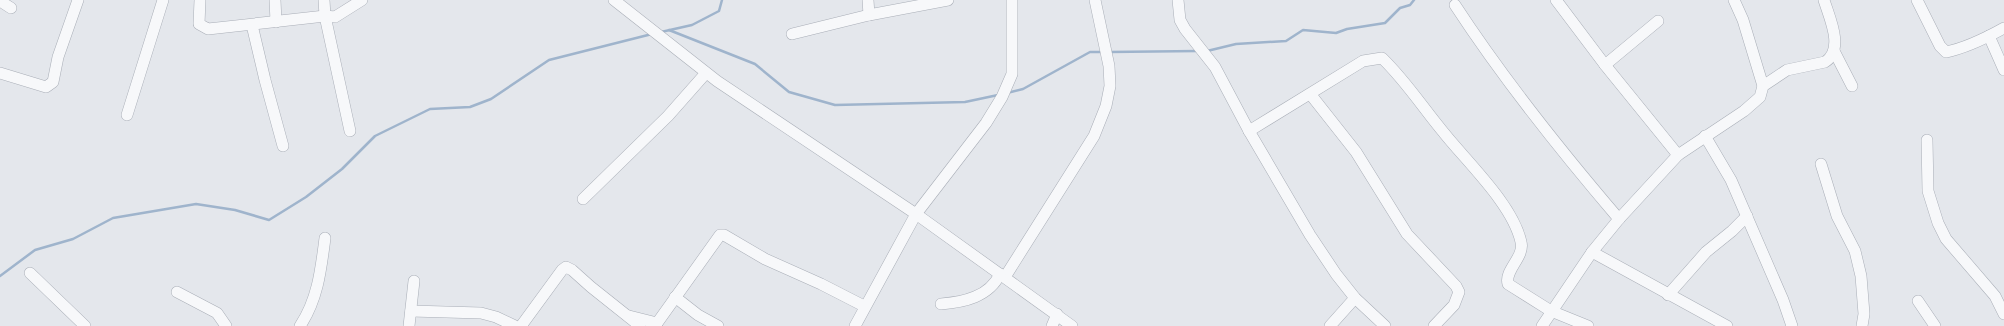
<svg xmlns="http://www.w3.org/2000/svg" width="2004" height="326" viewBox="0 0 2004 326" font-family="Inter,sans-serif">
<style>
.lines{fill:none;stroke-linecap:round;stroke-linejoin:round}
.stream{stroke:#9fb4cc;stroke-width:2.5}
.minor-casing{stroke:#a9aeb7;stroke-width:12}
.minor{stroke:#f7f8fa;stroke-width:11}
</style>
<rect width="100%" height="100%" fill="#e4e7ec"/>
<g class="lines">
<g class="stream">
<polyline points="669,30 755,64 789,92 835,105 965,102 998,95"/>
<polyline points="661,32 692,25 719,11 722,0"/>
<polyline points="1207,51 1236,44 1286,41 1303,30 1336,33 1347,29 1385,23 1400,8 1410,5 1414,0"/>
<polyline points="1109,52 1198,51"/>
<polyline points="1007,93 1023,89 1090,52 1102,52"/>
<polyline points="0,276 35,250 73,239 113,218 196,204 235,210 269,220 306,197 342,169 375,136 430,109 470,107 491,99 549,60 652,34"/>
</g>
<g class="minor-casing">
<g id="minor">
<polyline points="200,0 199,24 208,29 325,16 335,17 362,0"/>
<polyline points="275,0 276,22"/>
<polyline points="324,0 325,16 350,131"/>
<polyline points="614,0 717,81 916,214 1072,326"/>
<polyline points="868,0 869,15"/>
<polyline points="1178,0 1180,20 1185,29 1215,67 1249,131 1310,235 1336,274 1355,298 1385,326"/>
<polyline points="1556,0 1605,65 1678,155"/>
<polyline points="1734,0 1743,20 1763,86"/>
<path d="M1917,0L1940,46L1946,52C1966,48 1986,38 2004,28"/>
<polyline points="0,1 11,8"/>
<path d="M1455,5C1504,80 1560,150 1619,219"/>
<polyline points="252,25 265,80 283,146"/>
<polyline points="792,34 869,15 948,0"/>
<polyline points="1989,36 2004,70"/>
<polyline points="1834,51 1852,86"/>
<polyline points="1605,65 1658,21"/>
<polyline points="0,73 46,87 53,82 58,57 78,0"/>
<polyline points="1311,95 1356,152 1407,234 1456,286 1459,292 1454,305 1434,326"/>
<polyline points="127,115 163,0"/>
<path d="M1249,131L1363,61L1382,58C1406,81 1423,108 1444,133C1468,163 1513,205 1521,242C1525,257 1504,270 1508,284L1551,311L1588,326"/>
<polyline points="1705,136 1731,180 1783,300 1792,326"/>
<polyline points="1927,140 1928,191 1938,223 1946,239 1995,296 2004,314"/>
<polyline points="1821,164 1837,216 1855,251 1861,276 1864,314 1862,326"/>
<polyline points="583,199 668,116 706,73"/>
<polyline points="1592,252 1727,326"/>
<polyline points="30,273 85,326"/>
<polyline points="1005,277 1094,136 1106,106 1110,86 1109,66 1095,0"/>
<polyline points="177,292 217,313 226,326"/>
<polyline points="1668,295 1706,252 1732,231 1747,216"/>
<polyline points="675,297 698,315 718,326"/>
<polyline points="1918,301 1935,326"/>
<path d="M941,304C964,302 989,297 1000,274"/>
<polyline points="411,311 481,313 496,317 515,326"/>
<polyline points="629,316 657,323"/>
<path d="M300,326C318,299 321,269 325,238"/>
<polyline points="409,326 414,281"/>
<polyline points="521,326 562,270 566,267 572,270 591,287 640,326"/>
<polyline points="655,326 720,235 724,235 765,259 821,284 864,306"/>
<polyline points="855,326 916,214 986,123 1002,97 1012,74 1012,0"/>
<polyline points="1052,326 1057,314"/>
<polyline points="1330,326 1355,298"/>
<path d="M1542,326L1592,252L1619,219L1678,155L1744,111L1760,97L1763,86L1787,70L1825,62C1845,49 1829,17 1824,0"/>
</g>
</g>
<use href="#minor" class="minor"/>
</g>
</svg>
